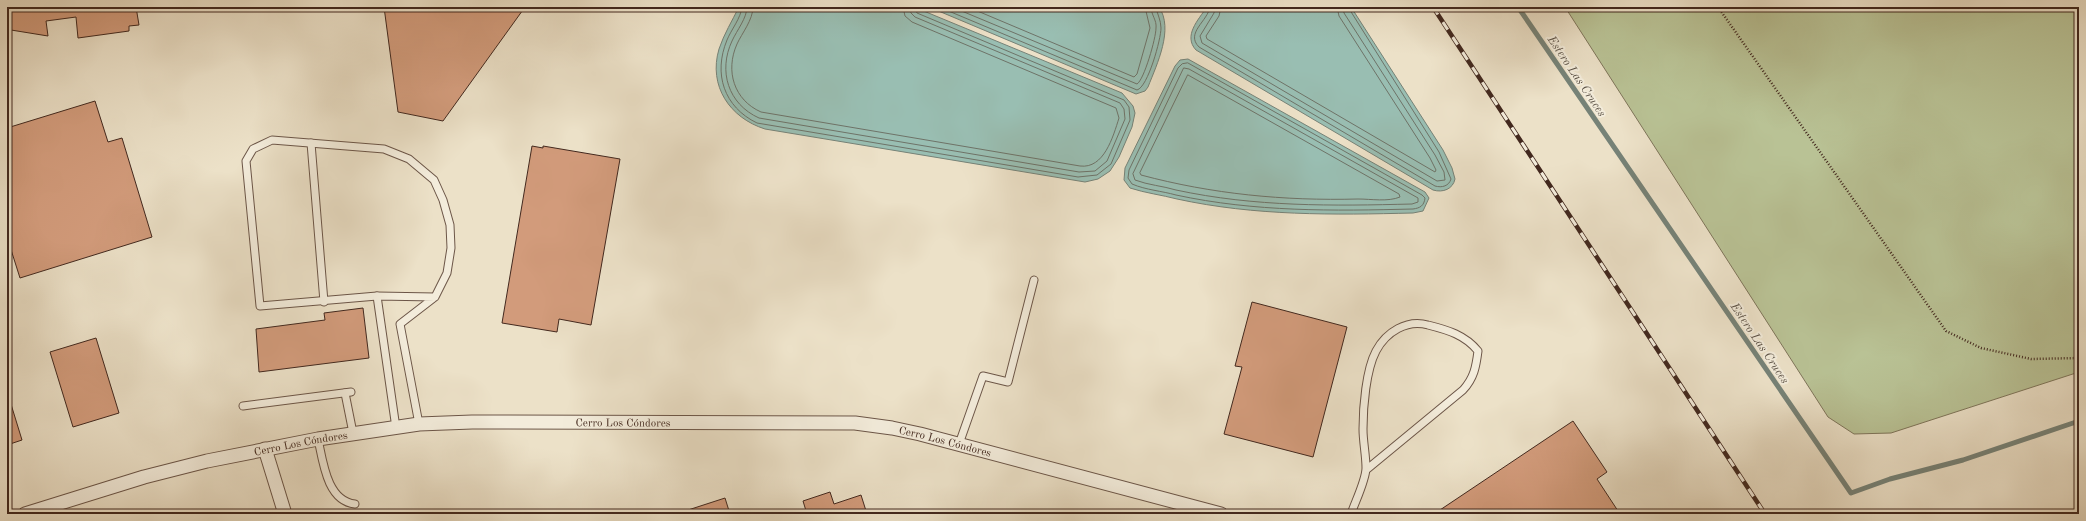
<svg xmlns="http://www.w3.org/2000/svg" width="2086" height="521" viewBox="0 0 2086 521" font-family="'Old Standard TT',serif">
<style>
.green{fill:#b9c295;stroke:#7e755a}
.water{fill:#99beb2;stroke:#768277}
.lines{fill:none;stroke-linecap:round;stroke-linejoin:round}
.shore{stroke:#6e7368;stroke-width:1}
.stream{stroke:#768277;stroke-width:5}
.building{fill:#d29b7b;stroke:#42281e}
.lane-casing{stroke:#6c5648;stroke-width:9}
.street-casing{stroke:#6c5648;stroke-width:15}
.path{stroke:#42281e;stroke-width:2.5;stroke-dasharray:1 2;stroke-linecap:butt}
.lane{stroke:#f3ecdb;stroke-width:7}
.street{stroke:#f3ecdb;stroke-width:13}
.rail-casing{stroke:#42281e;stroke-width:4.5}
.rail{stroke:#f3ecdb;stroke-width:3;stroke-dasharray:9;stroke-linecap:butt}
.labels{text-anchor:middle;stroke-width:4;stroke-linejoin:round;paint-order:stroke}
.street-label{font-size:11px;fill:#42281e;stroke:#f3ecdb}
.water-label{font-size:12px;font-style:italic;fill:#584e43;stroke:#f3ecdb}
</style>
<rect width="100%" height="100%" fill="#ece1c8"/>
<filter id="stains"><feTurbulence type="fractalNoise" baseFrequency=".005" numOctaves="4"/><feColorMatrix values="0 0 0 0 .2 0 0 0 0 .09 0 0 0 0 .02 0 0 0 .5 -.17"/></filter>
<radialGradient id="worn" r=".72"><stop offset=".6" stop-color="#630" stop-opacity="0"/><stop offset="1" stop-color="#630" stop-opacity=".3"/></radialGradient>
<polygon class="green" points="1565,7 2079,7 2079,372 1891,433 1854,434 1828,417"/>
<g class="water">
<path d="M739,7H914L1122,93L1133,106L1135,113L1132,127L1119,157L1110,171L1098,179L1085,182L765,129C730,118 708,86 719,49C724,34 732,21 739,7Z"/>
<path d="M929,7H1159C1174,29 1157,64 1148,87L1145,91L1136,94Z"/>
<path d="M1207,7H1351L1443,150L1452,168L1455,179C1453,189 1443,193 1433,190L1196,50C1183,36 1198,20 1207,7Z"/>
<path d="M1188,59L1425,192L1429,198L1423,211L1413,213C1334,215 1255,216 1177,199C1162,195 1145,193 1130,188L1124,180L1125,168L1175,66L1180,60Z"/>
</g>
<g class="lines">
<g class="shore">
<path d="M742,7C741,18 731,30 727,40C713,74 724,107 757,123L1078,177L1097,175L1111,164L1130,120L1129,107L1124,100L917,13L914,7"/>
<path d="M747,7C747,18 737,30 732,41C718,71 728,104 759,118L1079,172L1095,171L1107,161L1125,119L1124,109L1120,103L915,17L911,13L909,7"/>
<path d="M753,7C753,20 742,33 737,44C725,71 734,100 761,112L1080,166C1104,169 1113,137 1119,118L1116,108L912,22L905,16L903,7"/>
<path d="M939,7L1137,90C1148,87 1161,39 1161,28C1161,20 1157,14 1156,7"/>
<path d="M952,7L1137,84C1144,80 1156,38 1156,28C1157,20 1151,15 1151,7"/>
<polyline points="968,7 1134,77 1137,74 1150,28 1145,7"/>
<path d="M1210,7C1208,21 1185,33 1199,47L1435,186C1442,188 1449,186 1451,179L1439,152L1348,7"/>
<polyline points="1215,7 1214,13 1200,36 1202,43 1437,181 1445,180 1444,172 1435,155 1344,13 1343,7"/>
<polyline points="1221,7 1219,16 1206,36 1207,39 1435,172 1436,170 1430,158 1339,16 1337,7"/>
<path d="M1188,63L1422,195L1425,198C1424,206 1420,208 1413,209C1333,211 1255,212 1176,195C1162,191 1146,190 1132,184L1128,178L1129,170L1178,68L1182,64Z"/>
<path d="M1184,68L1189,69L1418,198V202L1412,204C1333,206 1255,207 1176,190C1163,186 1148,185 1135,180L1133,174Z"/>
<path d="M1188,75L1399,194L1400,197C1388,202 1371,199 1358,199C1284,201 1212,194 1141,175L1140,173Z"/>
</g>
<polyline class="stream" points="1518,7 1851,493 1890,479 1963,460 2079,421"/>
</g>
<g class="building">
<polygon points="7,7 136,7 139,25 129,26 129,31 78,38 76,17 46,21 48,36 11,30 11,25 7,26"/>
<polygon points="384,7 525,7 443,121 398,112"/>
<polygon points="95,101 108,142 122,138 152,237 20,278 7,237 7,128"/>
<polygon points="532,146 543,148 543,146 620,159 591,325 559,319 557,332 502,323"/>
<polygon points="1252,302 1347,327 1313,457 1224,434 1242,367 1235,366"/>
<polygon points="363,308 369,358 259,372 256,329 325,320 324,313"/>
<polygon points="96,338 119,413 73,427 50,352"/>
<polygon points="10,401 22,440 7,445 7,402"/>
<polygon points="1573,421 1607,472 1597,479 1620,514 1434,514"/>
<polygon points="830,492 834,504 861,495 867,514 807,514 803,501"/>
<polygon points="725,498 730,514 686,514 685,511"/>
</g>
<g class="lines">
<g class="lane-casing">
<g id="lane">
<polyline points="311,143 324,302"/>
<polyline points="377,296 396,428"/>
<polyline points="345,393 353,433"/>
<polyline points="243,406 351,392"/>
<polyline points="419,424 400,324 435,297 447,273 451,248 450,225 443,200 434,180 409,159 384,149 272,140 253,149 246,161 260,306 377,296 435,297"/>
<path d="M318,439C323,462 327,501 355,504"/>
<polyline points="959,444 983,376 1008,382 1034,280"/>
<path d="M1351,514C1355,502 1366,480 1366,468C1366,455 1363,442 1363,429C1363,407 1366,370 1376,351C1386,332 1407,319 1428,325C1448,330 1465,335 1478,351C1476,367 1474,378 1463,390L1366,470"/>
</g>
</g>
<g class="street-casing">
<g id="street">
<polyline points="265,449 285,514"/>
<path id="s1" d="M25,514L144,477L207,461L318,439L419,424L472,422L855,423L892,428L920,434L1221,514"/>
</g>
</g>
<polyline class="path" points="1718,7 1946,331 1981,348 2031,359 2079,358"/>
<use href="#lane" class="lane"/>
<use href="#street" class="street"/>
<g class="rail-casing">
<polyline id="rail" points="1433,7 1765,514"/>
</g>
<use href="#rail" class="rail"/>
</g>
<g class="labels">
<g class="street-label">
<text dy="4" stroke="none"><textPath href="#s1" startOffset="609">Cerro Los Cóndores</textPath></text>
<text dy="4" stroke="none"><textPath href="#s1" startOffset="933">Cerro Los Cóndores</textPath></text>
<text dy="4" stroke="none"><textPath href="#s1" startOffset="285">Cerro Los Cóndores</textPath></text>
</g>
<g class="water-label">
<text transform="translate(1577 76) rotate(56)" y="4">Estero Las Cruces</text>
<text transform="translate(1760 343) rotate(56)" y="4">Estero Las Cruces</text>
</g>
</g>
<rect width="2086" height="521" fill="none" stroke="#ece1c8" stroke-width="24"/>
<rect x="8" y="8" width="2070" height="505" fill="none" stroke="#42281e" stroke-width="2"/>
<rect x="12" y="12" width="2062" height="497" fill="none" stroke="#42281e"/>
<rect width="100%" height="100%" filter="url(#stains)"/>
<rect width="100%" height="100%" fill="url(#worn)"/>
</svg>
